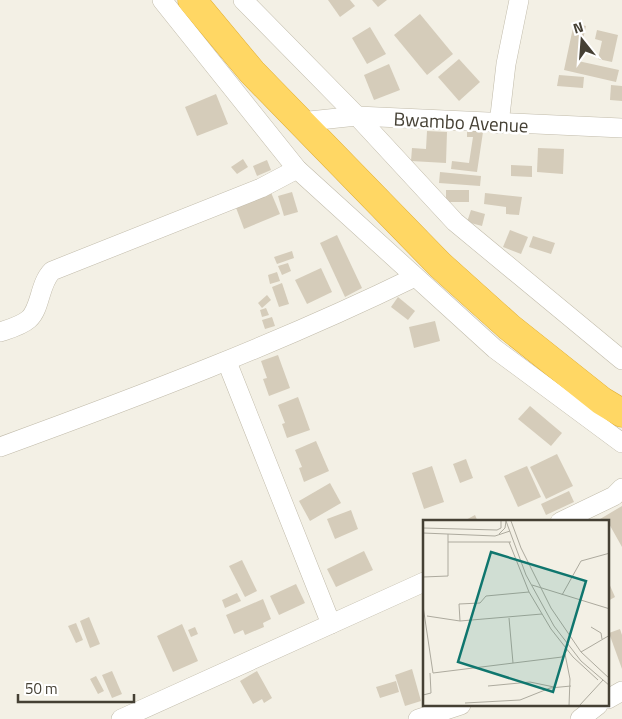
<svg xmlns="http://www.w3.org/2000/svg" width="622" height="719" viewBox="0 0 622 719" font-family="'Titillium Web',sans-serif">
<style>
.building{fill:#d5ccba}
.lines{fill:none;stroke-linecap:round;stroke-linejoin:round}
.minor-casing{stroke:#c1bbaa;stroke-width:20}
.highway-casing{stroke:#e1ad30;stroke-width:29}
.minor{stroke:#fff;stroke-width:19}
.highway{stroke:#ffd764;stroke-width:28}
.labels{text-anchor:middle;stroke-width:5;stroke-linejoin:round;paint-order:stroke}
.street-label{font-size:19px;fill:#454034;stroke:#fff}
.inset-road{fill:none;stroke:#adaa9e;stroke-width:1}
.view{fill:#0f766e;fill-opacity:0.15;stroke:#0f766e;stroke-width:2.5}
.inset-edge{fill:none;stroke:#454034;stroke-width:2.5}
</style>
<rect width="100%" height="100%" fill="#f3f0e5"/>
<g class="building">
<polygon points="328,0 350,0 355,6 340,17"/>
<polygon points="372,0 387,0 378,7"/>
<polygon points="420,14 453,54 427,75 394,35"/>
<polygon points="574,23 586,26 578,61 619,70 616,82 564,70"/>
<polygon points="370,27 386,54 367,64 352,38"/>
<polygon points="597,30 618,35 612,62 598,59 602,41 595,39"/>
<polygon points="459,59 480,82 459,101 438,77"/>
<polygon points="389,64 400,90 374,100 364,75"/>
<polygon points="559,75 584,77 583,88 557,86"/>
<polygon points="611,85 622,86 622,101 610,100"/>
<polygon points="216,94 228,124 197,136 185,107"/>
<polygon points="467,130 483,132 477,172 451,169 452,161 469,163 473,137 467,137"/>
<polygon points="427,131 447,132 446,163 411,161 412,148 426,149"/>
<polygon points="538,148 564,149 563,174 537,172"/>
<polygon points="243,159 248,167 237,174 231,167"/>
<polygon points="267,160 271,170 257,176 253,166"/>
<polygon points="511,165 532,166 532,177 511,176"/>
<polygon points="440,172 481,176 480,186 439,183"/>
<polygon points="270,190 280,214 244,229 235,205"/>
<rect x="446" y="190" width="23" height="12"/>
<polygon points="292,192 298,212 284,216 278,196"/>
<polygon points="485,193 522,197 519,215 506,214 506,207 484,204"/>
<polygon points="471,210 485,214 482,226 467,222"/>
<polygon points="510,230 528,237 521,254 503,247"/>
<polygon points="337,235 362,288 345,297 320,243"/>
<polygon points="533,236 555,243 551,254 529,247"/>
<polygon points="292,251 294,258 277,264 274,257"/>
<polygon points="288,263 291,271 282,275 278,266"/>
<polygon points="321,268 332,292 307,304 295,280"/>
<polygon points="277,272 280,281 270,284 268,275"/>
<polygon points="282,283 289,304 279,307 272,287"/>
<polygon points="267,295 271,300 262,308 258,303"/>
<polygon points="398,297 415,311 408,320 391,307"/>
<polygon points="266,308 269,315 262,317 260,310"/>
<polygon points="272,317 275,326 265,329 262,320"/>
<polygon points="435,321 440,341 414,348 409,327"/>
<polygon points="278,355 290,388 269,396 263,379 267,378 261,361"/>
<polygon points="298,397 310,430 287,438 282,424 285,423 278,405"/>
<polygon points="530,406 562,433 551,446 518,419"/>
<polygon points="316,441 329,471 304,482 299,468 302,467 295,450"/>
<polygon points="557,454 573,486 546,499 530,467"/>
<polygon points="466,459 473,478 460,483 453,464"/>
<polygon points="432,466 444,502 424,509 412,473"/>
<polygon points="527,466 541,497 518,507 504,476"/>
<polygon points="330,483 341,503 310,521 299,501"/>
<polygon points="569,491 574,502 546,515 541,504"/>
<polygon points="622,506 622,547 608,522 595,522"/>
<polygon points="351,510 358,529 335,539 327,519"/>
<polygon points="475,515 478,522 462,522"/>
<polygon points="364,551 373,570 336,587 327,569"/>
<polygon points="242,560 257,591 245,597 229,566"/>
<polygon points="608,581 615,597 608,601"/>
<polygon points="296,584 305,603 279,615 270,596"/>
<polygon points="237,593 241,601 225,608 222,600"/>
<polygon points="263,599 271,619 263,623 264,627 245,635 243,630 234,634 226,615"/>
<polygon points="89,617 100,644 90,648 80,621"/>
<polygon points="76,623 83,640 76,643 68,626"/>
<polygon points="182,624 198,661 173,672 157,636"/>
<polygon points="195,627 198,634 191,637 188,630"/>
<polygon points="620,629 622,635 622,669 609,633"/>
<polygon points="412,669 421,701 405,706 395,675"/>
<polygon points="112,671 122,694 112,698 102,675"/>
<polygon points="257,671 272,698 264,703 262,699 253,704 240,681"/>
<polygon points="96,676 104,691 98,694 90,679"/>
<polygon points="396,681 399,692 380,698 376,687"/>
</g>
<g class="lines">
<g class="minor-casing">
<g id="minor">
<polyline points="162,0 297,169 495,349 622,443"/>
<polyline points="243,0 357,116 455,222 622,360"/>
<polyline points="300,122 357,116 622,128"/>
<polyline points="499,124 506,64 519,0"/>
<path d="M0,332C9,329 21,326 29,319C41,308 39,284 52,271L261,188L297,169"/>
<polyline points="227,362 331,624"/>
<path d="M0,447C140,396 280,343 415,277"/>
<polyline points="560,522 614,496 622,488"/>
<polyline points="608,699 622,691"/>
<polyline points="121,719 424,582"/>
<polyline points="418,719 461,705"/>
<polyline points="580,719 598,705"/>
</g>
</g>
<g class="highway-casing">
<polyline id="highway" points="192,0 252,72 440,265 509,327 602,401 622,413"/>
</g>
<use href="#minor" class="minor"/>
<use href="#highway" class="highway"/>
</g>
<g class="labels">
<g class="street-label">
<text transform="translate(461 122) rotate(3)" y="7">Bwambo Avenue</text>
</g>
</g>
<g transform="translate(423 520)">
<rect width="186" height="186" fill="#f3f0e5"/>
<path class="inset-road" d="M83,1L103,55L131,106L158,141L187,166M88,1L98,28L128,88L158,132L187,159M0,8L74,10L78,8V1M0,13L72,16L87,11M76,14L82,8L83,1M25,22H88M86,22L106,72L128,109L150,137L175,160M0,57L25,56V14M109,65L187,89M139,75L158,41L187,33M0,86L10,153L139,137L144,130M4,96L37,101L119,94M86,98L90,143M37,101L36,84L57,83L63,76L106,72M168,107L178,113L179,119M158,132L187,115M142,134L147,159L146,186M65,166L107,162L131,167M0,175L8,173L7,153M42,183L97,180L127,168L148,166M156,186L180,160"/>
<path class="view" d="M68,32L163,61L130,172L35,142Z"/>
<rect width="186" height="186" class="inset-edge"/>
</g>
<g transform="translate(582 40) rotate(343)" stroke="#ffffff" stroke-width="4" paint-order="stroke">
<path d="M0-4L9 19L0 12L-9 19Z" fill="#454034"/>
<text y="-8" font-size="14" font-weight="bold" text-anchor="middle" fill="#454034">N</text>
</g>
<path d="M18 694v8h116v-8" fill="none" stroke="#454034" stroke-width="2.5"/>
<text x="25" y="694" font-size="15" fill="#454034" stroke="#ffffff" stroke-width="4" paint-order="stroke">50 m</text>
</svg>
